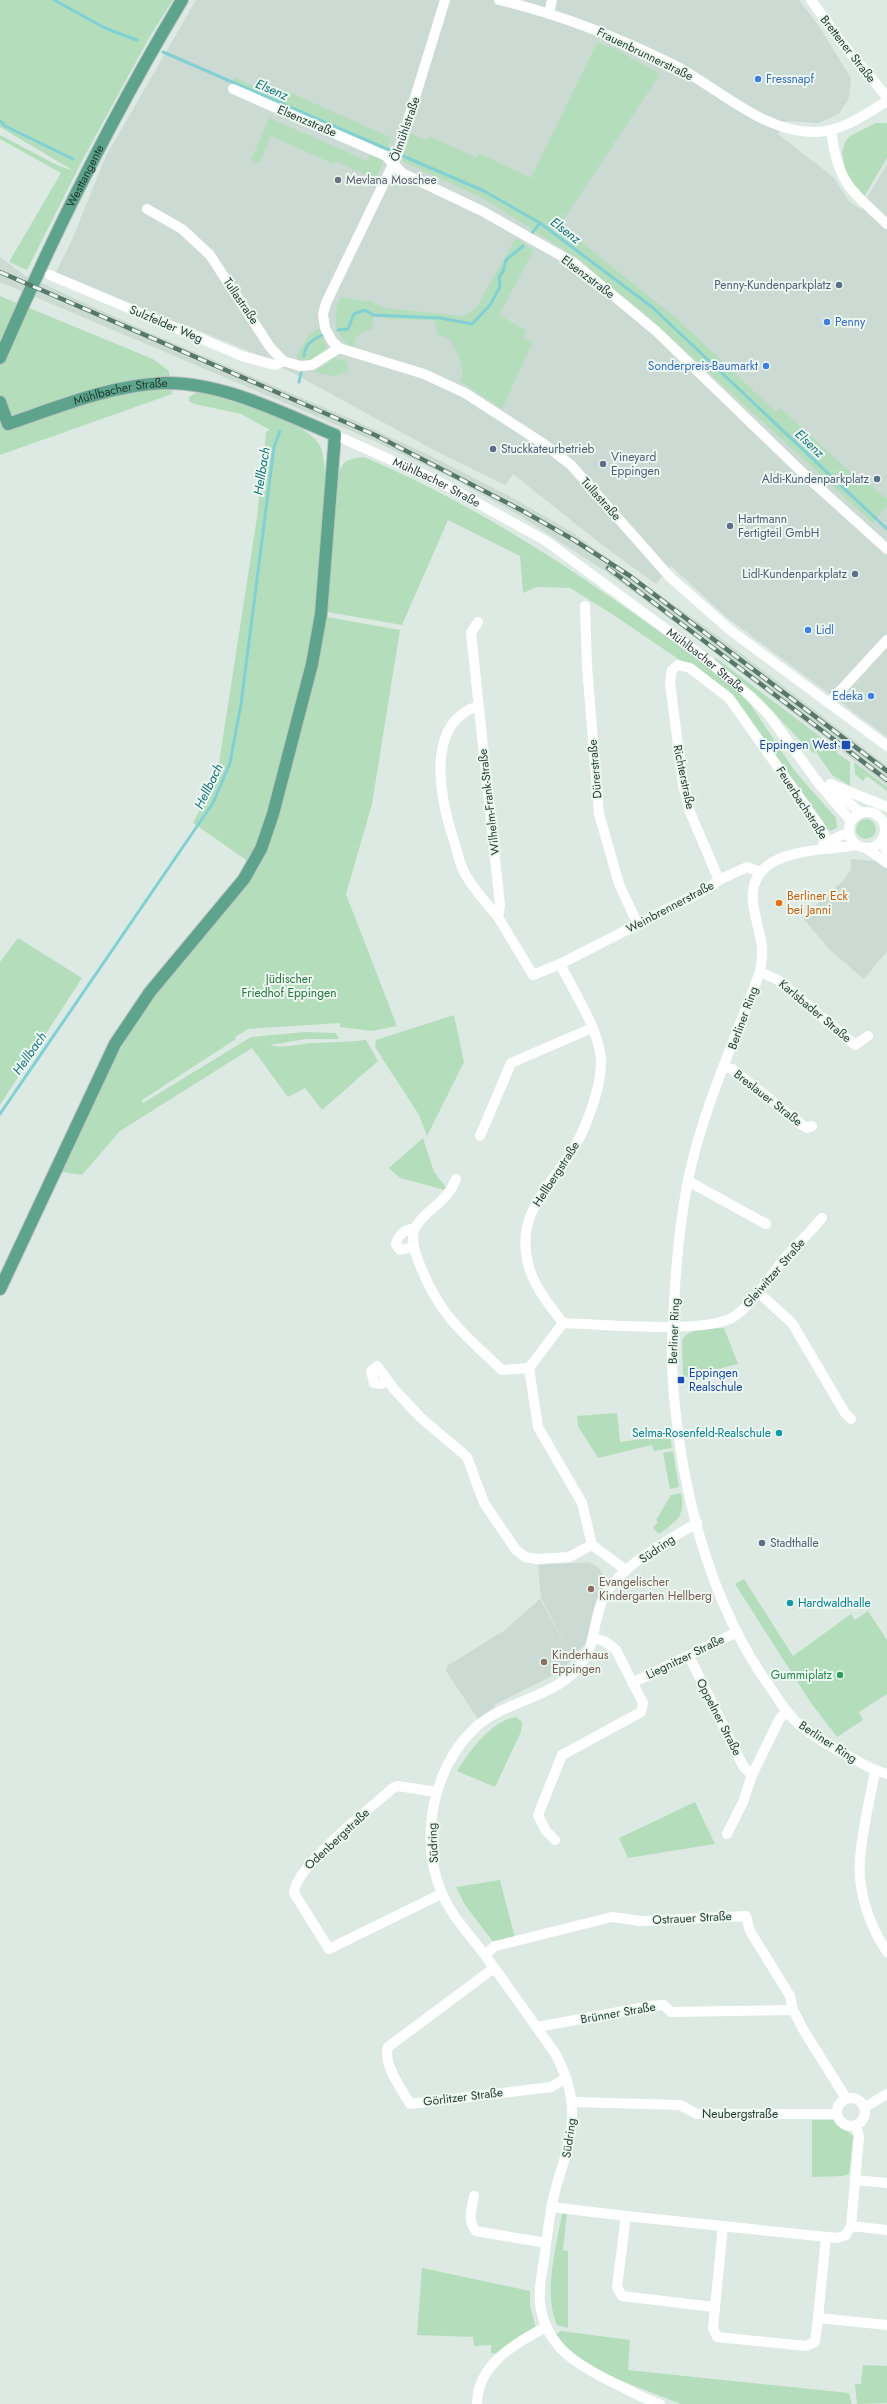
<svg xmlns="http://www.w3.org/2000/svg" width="887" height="2404" viewBox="0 0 887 2404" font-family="Jost,sans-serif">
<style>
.built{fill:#cbdad2}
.green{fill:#b4debb}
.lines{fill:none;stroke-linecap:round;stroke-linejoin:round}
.stream{stroke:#80d0d4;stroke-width:3}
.major-casing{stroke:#bcc4c1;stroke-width:14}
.minor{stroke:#fff;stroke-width:10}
.major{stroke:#5ea38b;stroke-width:12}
.rail-casing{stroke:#58776b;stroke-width:4.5}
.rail{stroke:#edf7f1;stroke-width:3;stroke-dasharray:9;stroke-linecap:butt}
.shop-dot{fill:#3f7fe0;stroke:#edf7f1;stroke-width:1.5}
.worship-dot{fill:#6b7280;stroke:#edf7f1;stroke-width:1.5}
.service-dot{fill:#5c6f8a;stroke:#edf7f1;stroke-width:1.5}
.transit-dot{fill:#1a4fb4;stroke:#edf7f1;stroke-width:1.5}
.food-dot{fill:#e8710a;stroke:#edf7f1;stroke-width:1.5}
.culture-dot{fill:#0f9aa8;stroke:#edf7f1;stroke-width:1.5}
.education-dot{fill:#8d6e63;stroke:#edf7f1;stroke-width:1.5}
.leisure-dot{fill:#2e9e5b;stroke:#edf7f1;stroke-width:1.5}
.labels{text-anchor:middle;stroke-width:4;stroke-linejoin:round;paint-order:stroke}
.street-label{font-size:12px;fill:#1e3a30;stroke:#edf7f1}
.shop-label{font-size:12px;fill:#366cbe;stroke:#edf7f1;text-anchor:start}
.worship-label{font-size:12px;fill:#5b616d;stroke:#edf7f1;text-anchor:start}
.service-label{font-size:12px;fill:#4e5e75;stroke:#edf7f1;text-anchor:start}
.transit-label{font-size:12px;fill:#164399;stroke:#edf7f1;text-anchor:end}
.food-label{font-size:12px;fill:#c56008;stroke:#edf7f1;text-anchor:start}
.park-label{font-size:12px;fill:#25743c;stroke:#edf7f1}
.culture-label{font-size:12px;fill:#0d838f;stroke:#edf7f1;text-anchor:end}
.education-label{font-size:12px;fill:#785e54;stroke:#edf7f1;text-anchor:start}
.leisure-label{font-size:12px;fill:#27864d;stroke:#edf7f1;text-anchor:end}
.water-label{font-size:13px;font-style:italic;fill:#15737a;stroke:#edf7f1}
</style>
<rect width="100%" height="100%" fill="#ddeae3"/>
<g class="built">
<polygon points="196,0 799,0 818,25 851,78 849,98 839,114 818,123 786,121 778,134 833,177 849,201 860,209 887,164 887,737 725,616 671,566 656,584 601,544 513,474 505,485 434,450 265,358 188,326 123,304 55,274 72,240 106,156"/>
<polygon points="0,257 24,275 150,333 351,419 431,456 511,497 570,531 718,636 887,766 887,786 700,641 602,569 517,514 454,479 370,439 0,282"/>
<polygon points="851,859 876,861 887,869 887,951 864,979 829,949 802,917 842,882 851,869"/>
<polygon points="589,1562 600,1569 606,1582 596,1601 585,1646 582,1647 573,1659 541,1598 538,1565"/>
<polygon points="540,1599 573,1659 558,1673 494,1705 495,1707 478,1719 446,1671 447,1666 505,1630"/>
</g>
<g class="green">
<polygon points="0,0 173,0 149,38 83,159 27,270 9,262 61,173 0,139 0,135 57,165 74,171 0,127"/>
<polygon points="597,43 614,48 660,74 560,225 677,319 776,412 780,408 856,477 862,473 868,478 866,481 887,499 887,506 873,523 644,313 591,271 585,263 483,198 402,161 411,133 425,140 431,137 477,158 479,153 531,178"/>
<polygon points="234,77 279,98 282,89 392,138 385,152 231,85"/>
<polygon points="269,118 368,161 371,154 384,160 376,179 335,161 334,164 271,136 259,163 251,160"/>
<polygon points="876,123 887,123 887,158 864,197 846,175 842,153 845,142 850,136"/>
<path d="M516,238L534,250L499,315L527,331L524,338L532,343L502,409L461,382C466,366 457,354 450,339L437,334L435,320L389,319L374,316L372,329L364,331L355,338V345L351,348C334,334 332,317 340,297L372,302L384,308L463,316L476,308Z"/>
<polygon points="0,296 153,359 169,371 172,394 0,455"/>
<path d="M319,328L329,352C319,357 306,367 296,357L308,336Z"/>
<polygon points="332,357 345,361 348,368 347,372 334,376 313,372 328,363"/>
<path d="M199,391C227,398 303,419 319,444C336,469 315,642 312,681L327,617L400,630L372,804L346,894L397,1026L372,1031L340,1027V1023L248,1029L235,1037L236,1039L142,1100L143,1103L251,1037L305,1032L336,1033L339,1039H307L270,1045C283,1049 299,1044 313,1043C331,1042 348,1042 366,1040L378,1061L322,1110L305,1088L288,1097L252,1048L120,1131L82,1175L62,1172C88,1117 110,1060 145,1010C180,960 224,916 260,866L251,858L249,862L193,823L217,776L257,517L266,432L270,430L241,414L194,404L189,401V397Z"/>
<path d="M364,457C497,513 614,597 729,683L749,702L794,770L836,818L837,828L830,831L824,825L724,690L612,614L570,588L537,587L523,593L520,556L448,520L402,625L327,612L338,476C342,460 348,459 364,457Z"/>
<polygon points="716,658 838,750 837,753 850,762 850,786 832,775 816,752 814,753 808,749 761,699 714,659"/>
<polygon points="854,762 887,787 887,791 867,776 863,781 855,774"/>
<circle cx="866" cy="829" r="10"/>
<polygon points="18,938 82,978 0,1105 0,962"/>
<polygon points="454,1015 464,1062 427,1136 419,1115 375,1047 376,1040"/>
<polygon points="423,1138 434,1172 447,1189 445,1190 400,1178 389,1168"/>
<path d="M724,1328L738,1364L683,1378L682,1340C689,1327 710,1329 724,1328Z"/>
<polygon points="617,1413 620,1442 670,1435 672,1448 654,1451 652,1445 598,1458 578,1426 577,1416"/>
<polygon points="673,1451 679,1487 670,1489 663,1453"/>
<path d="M681,1493C686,1517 676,1521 659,1534L653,1528L658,1522L656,1520L671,1495Z"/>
<polygon points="744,1579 793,1656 851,1614 855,1620 868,1611 887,1640 887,1694 859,1712 863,1720 837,1737 811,1703 735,1584"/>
<path d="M516,1717L522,1722L521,1732L495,1787L457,1771C470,1750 491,1721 516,1717Z"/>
<polygon points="695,1802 715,1844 628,1858 619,1838"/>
<polygon points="500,1880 515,1938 494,1943 465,1905 456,1887"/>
<polygon points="812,2120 834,2120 853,2136 849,2174 843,2176 812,2177"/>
<path d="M567,2213L563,2250L568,2251V2328L557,2325C543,2292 556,2249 562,2214Z"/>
<polygon points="422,2268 530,2291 530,2306 536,2329 499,2354 491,2353 491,2345 474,2346 473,2337 417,2335"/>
<polygon points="561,2331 630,2340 628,2370 849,2393 852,2404 681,2404 617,2379 585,2363 568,2350 556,2334"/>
<polygon points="863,2365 887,2366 887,2403 857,2404 855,2384 861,2384"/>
</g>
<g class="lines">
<g class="stream">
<polyline points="54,0 105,28 137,40"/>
<polyline points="163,52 484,191 540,223 652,307 887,529"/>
<polyline points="0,121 5,126 73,159"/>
<polyline points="532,233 540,223"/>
<polyline points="338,330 348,329 354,314 365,310 373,315 440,318 472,324 490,305 500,287 499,277 503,272 506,260 523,246"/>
<path d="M304,356C305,344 312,340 322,335"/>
<polyline points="299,382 301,373"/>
<polyline points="0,1114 213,803 230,763 241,704 274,447 280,431"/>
</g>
<g class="major-casing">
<g id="major">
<path id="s2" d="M0,358C53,235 113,115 182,0"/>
<path id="s3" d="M0,402L8,424C58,407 111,385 164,383C223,382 282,413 335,435L321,614L312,664L273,814L261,849L244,879L150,992L115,1044L0,1289"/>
</g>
</g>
<g class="minor">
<polyline points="445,0 397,156 326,303 323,314 325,328 332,341 339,348 424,374 465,393 544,444 571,465 670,577 730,630 887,746"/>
<path d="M499,0C559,14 617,37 672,64C716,86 764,134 816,132C842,131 865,115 887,101"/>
<polyline points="811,0 842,43 887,97"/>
<polyline points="549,14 552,0"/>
<polyline points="233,89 386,156 402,173 482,211 574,263 656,331 807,477 887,549"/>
<path d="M831,130C838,184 850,189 887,224"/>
<polyline points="147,209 182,229 210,255 270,347 283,361 300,366 312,365 339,348"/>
<polyline points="50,275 242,356 275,365 283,361"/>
<path id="s1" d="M335,435L438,481L546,541L701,655L749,695L768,714L820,785L851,821"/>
<polyline points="585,606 587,666 599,814 619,884 638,925"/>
<polyline points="478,622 471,633 500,905 498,917 533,975 560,964 707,889 719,880 747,867 760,872"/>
<polyline points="829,703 887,640"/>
<path d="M478,706C423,724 441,801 454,841C457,850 459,861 463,870C471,887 486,902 498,917"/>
<polyline points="830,784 887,807"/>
<polyline points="829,786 861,813"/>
<circle cx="867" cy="830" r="18"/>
<polyline points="881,841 887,851"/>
<polyline points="823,844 849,832"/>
<path d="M856,845C819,852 747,847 753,903C755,918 760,932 762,947C763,955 761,964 760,972C735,1040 703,1108 688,1180C680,1221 676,1264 674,1305C673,1326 671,1347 672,1368C678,1477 706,1598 770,1687C779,1700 788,1716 801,1726C814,1737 831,1747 846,1755C860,1762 872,1770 887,1774"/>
<polyline points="866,848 887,863"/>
<polyline points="719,880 690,812 683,785 670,682 672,670 678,665 690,668 729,698 819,825 831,849"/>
<path d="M560,964C573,991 602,1033 601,1064C600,1088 589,1118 579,1139C557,1183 512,1210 529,1267C535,1288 550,1306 563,1323C599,1324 708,1335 735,1316C756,1301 769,1277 785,1258C797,1245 810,1232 822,1218"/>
<polyline points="760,972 778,980 855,1045 868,1036"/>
<polyline points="725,1067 732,1069 802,1125 807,1128 812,1126"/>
<polyline points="480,1136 511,1063 592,1028"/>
<polyline points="688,1181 766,1224"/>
<path d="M414,1229C426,1208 446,1205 456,1179"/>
<path d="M413,1247L400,1250L396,1245C398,1235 405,1229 414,1229C411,1245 416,1255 422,1270C441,1317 467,1337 502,1370L529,1368"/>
<polyline points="759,1293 792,1323 845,1413 851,1419"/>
<polyline points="563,1323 529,1368 538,1427 582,1503 592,1545 626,1570"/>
<polyline points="387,1380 381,1384 374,1383 371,1371 377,1366 394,1389 420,1417 467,1457 484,1503 516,1550 525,1557 537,1559 569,1557 592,1545"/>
<polyline points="689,1656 743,1766 752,1775 743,1802 727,1834"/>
<polyline points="632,1683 737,1632"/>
<path d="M875,1771C870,1800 862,1829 860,1859C857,1890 870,1927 887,1952"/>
<polyline points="752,1775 780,1718 787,1711"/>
<path d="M436,1792L398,1786L393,1788C372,1807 294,1867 294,1893L329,1949L441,1894"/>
<polyline points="555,1840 546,1831 538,1815 562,1755 641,1712 643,1703 616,1650 606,1642 594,1638"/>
<polyline points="485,1955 495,1946 612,1917 641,1921 746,1916 750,1931 790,1996 793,2010 804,2031 846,2098"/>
<path d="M494,1968L388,2047C383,2065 401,2088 410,2104L551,2087L566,2078"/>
<polyline points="537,2027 651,2006 664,2005 671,2012 793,2010"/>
<circle cx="851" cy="2112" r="14"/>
<polyline points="573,2102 680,2105 697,2114 837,2114"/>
<polyline points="865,2107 887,2094"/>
<polyline points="855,2180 887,2183"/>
<path d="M474,2196C472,2208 467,2221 476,2231L546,2243"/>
<polyline points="551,2207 626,2216 617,2287 622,2296 714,2307"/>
<polyline points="626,2216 837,2238 846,2235 851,2226 887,2230"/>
<polyline points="723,2226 713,2328 717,2337 806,2346 815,2342 818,2318 887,2325"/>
<polyline points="851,2226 859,2137 856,2125"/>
<polyline points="818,2318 826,2237"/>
<path d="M477,2404C477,2365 515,2343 546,2327"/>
<path d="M660,2404C644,2399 630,2391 616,2384C579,2366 546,2348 540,2304C538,2287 543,2269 545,2253C548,2230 550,2206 557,2184C573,2133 582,2103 555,2053C531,2020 508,1986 484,1954C469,1934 450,1914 441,1891C419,1837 433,1767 476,1727C503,1702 550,1698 575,1671C597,1647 591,1631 601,1604C613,1569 667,1541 697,1523"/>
</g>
<use href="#major" class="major"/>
<g class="rail-casing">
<g id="rail">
<polyline points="0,272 375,435 523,511 574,540 630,576 887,771"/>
<polyline points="608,568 887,780"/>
</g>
</g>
<use href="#rail" class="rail"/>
</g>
<g class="shop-dot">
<circle cx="758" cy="79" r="4"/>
<circle cx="827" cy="322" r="4"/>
<circle cx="766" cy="366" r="4"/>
<circle cx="808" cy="630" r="4"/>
<circle cx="871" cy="696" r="4"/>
</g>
<circle class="worship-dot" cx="338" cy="180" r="4"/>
<g class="service-dot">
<circle cx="839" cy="285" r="4"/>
<circle cx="493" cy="449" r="4"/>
<circle cx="603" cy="464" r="4"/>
<circle cx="877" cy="479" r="4"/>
<circle cx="730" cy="526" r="4"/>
<circle cx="855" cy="574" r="4"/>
<circle cx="762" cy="1543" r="4"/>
</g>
<g class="transit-dot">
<rect x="841" y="740" width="10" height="10" rx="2"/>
<rect x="677" y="1376" width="8" height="8" rx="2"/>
</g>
<circle class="food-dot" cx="779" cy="903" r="4"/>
<g class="culture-dot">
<circle cx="779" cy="1433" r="4"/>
<circle cx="790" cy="1603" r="4"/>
</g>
<g class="education-dot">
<circle cx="591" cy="1589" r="4"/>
<circle cx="544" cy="1662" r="4"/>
</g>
<circle class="leisure-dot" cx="840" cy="1675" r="4"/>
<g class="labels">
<g class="street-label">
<text transform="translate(848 49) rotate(52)" y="4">Brettener Straße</text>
<text transform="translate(645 54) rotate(26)" y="4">Frauenbrunnerstraße</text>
<text transform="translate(307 121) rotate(23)" y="4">Elsenzstraße</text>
<text transform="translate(405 129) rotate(-71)" y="4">Ölmühlstraße</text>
<text dy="4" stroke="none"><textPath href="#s2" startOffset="201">Westtangente</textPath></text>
<text transform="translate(588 277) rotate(37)" y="4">Elsenzstraße</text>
<text transform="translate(241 301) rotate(56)" y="4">Tullastraße</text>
<text transform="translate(166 324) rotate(23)" y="4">Sulzfelder Weg</text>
<text dy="4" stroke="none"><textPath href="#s3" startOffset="141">Mühlbacher Straße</textPath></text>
<text dy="4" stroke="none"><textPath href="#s1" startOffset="112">Mühlbacher Straße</textPath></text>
<text transform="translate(601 499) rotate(48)" y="4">Tullastraße</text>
<text dy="4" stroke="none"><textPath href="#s1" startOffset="436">Mühlbacher Straße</textPath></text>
<text transform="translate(595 769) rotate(-95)" y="4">Dürerstraße</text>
<text transform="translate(684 777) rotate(78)" y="4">Richterstraße</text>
<text transform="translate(489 802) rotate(-97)" y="4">Wilhelm-Frank-Straße</text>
<text transform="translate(802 803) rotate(57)" y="4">Feuerbachstraße</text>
<text transform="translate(670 907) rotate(-28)" y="4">Weinbrennerstraße</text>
<text transform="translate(815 1011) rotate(40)" y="4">Karlsbader Straße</text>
<text transform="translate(743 1018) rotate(-70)" y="4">Berliner Ring</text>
<text transform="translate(768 1098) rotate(38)" y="4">Breslauer Straße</text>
<text transform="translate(556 1174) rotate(-57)" y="4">Hellbergstraße</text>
<text transform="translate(774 1273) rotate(-49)" y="4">Gleiwitzer Straße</text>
<text transform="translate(674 1331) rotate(-88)" y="4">Berliner Ring</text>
<text transform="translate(657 1549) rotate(-35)" y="4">Südring</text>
<text transform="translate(685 1657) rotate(-26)" y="4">Liegnitzer Straße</text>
<text transform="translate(719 1717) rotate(63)" y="4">Oppelner Straße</text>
<text transform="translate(828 1742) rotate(33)" y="4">Berliner Ring</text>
<text transform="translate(337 1839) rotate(-43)" y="4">Odenbergstraße</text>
<text transform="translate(433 1843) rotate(-93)" y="4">Südring</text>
<text transform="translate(692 1918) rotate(-3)" y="4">Ostrauer Straße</text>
<text transform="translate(618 2013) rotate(-10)" y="4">Brünner Straße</text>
<text transform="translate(463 2097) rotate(-7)" y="4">Görlitzer Straße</text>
<text x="740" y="2118">Neubergstraße</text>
<text transform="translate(569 2138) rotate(-82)" y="4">Südring</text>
</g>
<g class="shop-label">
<text x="766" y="83">Fressnapf</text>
<text x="835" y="326">Penny</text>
<text x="758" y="370" text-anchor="end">Sonderpreis-Baumarkt</text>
<text x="816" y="634">Lidl</text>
<text x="863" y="700" text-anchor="end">Edeka</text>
</g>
<g class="worship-label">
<text x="346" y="184">Mevlana Moschee</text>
</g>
<g class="service-label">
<text x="831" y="289" text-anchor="end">Penny-Kundenparkplatz</text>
<text x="501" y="453">Stuckkateurbetrieb</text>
<text x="611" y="461">Vineyard<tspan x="611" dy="14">Eppingen</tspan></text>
<text x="869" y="483" text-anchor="end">Aldi-Kundenparkplatz</text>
<text x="738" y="523">Hartmann<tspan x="738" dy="14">Fertigteil GmbH</tspan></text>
<text x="847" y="578" text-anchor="end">Lidl-Kundenparkplatz</text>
<text x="770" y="1547">Stadthalle</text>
</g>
<g class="transit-label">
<text x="837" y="749">Eppingen West</text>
<text x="689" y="1377" text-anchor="start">Eppingen<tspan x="689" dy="14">Realschule</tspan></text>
</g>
<g class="food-label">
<text x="787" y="900">Berliner Eck<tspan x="787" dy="14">bei Janni</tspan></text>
</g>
<g class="park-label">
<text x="289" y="983">Jüdischer<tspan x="289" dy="14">Friedhof Eppingen</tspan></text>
</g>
<g class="culture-label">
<text x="771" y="1437">Selma-Rosenfeld-Realschule</text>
<text x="798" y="1607" text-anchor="start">Hardwaldhalle</text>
</g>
<g class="education-label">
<text x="599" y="1586">Evangelischer<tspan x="599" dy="14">Kindergarten Hellberg</tspan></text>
<text x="552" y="1659">Kinderhaus<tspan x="552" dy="14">Eppingen</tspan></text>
</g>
<g class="leisure-label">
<text x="832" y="1679">Gummiplatz</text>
</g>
<g class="water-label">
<text transform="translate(272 89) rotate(23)" y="5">Elsenz</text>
<text transform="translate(566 230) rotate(37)" y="5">Elsenz</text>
<text transform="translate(810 443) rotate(43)" y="5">Elsenz</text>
<text transform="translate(261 471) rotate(-81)" y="5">Hellbach</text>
<text transform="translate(208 786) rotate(-64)" y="5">Hellbach</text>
<text transform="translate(29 1053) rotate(-55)" y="5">Hellbach</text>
</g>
</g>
</svg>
